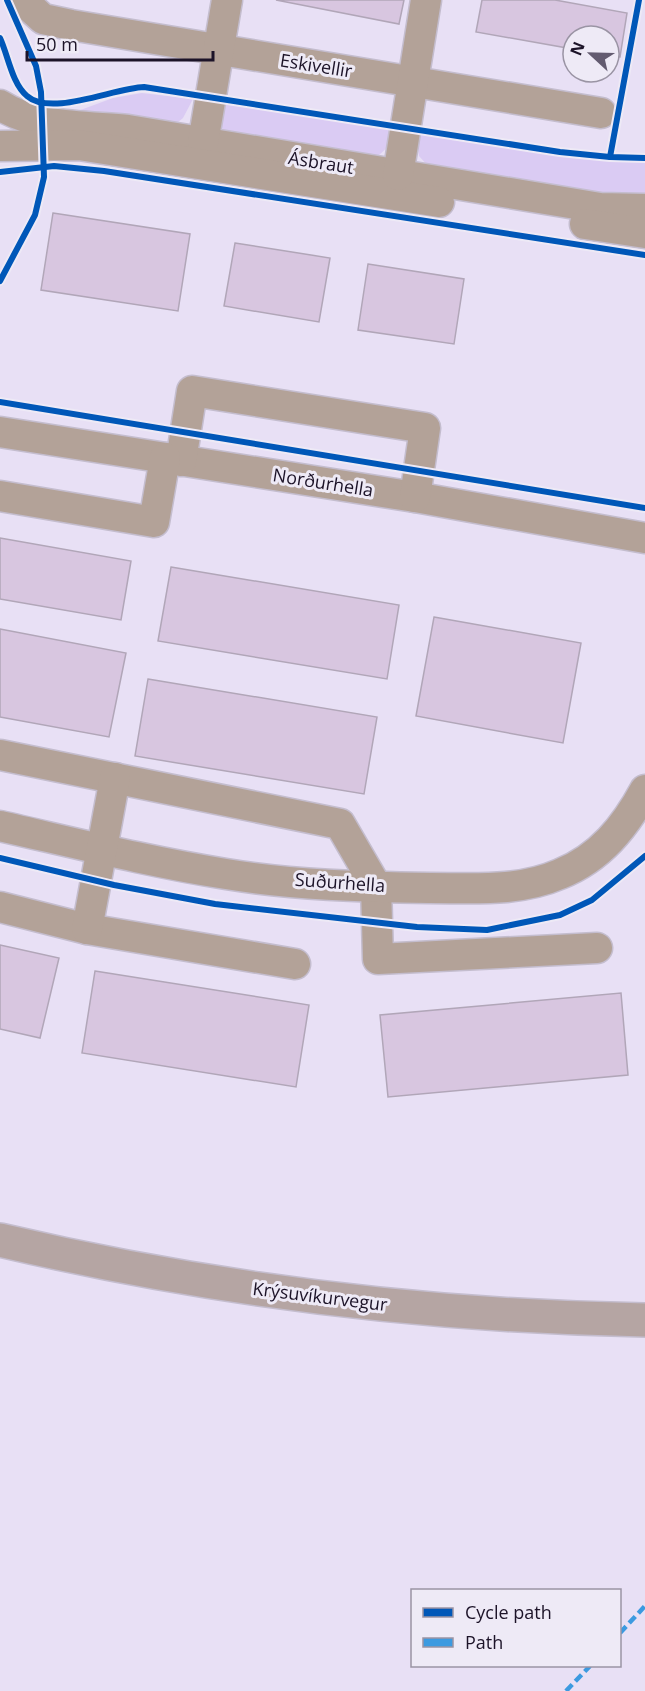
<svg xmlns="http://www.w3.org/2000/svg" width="645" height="1691" viewBox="0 0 645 1691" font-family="'Open Sans',sans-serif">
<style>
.green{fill:#dacbf3}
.building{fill:#d8c6e0;stroke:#b1a6b8;stroke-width:1.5}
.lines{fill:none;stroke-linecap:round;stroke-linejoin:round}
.minor-casing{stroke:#c4bdce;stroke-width:33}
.major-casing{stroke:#c4bdce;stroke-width:36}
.minor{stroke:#b3a298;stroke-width:30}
.major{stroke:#b5a5a3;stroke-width:33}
.quiet{stroke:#3c9ae0;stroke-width:4.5;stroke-dasharray:9 4.5;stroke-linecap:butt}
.cycleway-casing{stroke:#eeeaf6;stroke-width:10}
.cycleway{stroke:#0057b8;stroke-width:6}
.labels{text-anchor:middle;stroke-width:6;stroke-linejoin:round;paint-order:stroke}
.street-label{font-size:18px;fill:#1c1328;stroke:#eeeaf6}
</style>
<rect width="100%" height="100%" fill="#e8e0f5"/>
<g class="green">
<polygon points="142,93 193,99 183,118 172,127 75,112 113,98"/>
<path d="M216,103L396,130C390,146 383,155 367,161L227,136L220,125Z"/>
<polygon points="416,134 581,159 645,162 645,194 608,195 428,166 419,156"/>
</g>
<g class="building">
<polygon points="276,0 404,0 399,24"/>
<polygon points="482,0 555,0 627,13 620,57 609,56 609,36 573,36 573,49 476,32"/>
<polygon points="53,213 190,234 178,311 41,290"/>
<polygon points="235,243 330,258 319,322 224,306"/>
<polygon points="368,264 464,279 454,344 358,330"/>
<polygon points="0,538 131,561 121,620 0,599"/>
<polygon points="171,567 399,605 387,679 158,641"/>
<polygon points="434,617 581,643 563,743 416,716"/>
<polygon points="0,629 126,653 109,737 0,717"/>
<polygon points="148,679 377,717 364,794 135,756"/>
<polygon points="0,945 59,958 40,1038 0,1029"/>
<polygon points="95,971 309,1005 296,1087 82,1053"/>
<polygon points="621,993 628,1075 388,1097 380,1015"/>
</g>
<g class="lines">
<g class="minor-casing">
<g id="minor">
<polyline points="22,0 43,19 71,25 601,113"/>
<path d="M0,105C35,128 87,126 128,130L600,208L645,209"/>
<polyline points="203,143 227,0"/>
<polyline points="0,146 79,145 439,202"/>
<polyline points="398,175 426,0"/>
<polyline points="585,224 645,233"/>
<polyline points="0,432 415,497 645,538"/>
<polyline points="181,461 192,391 425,428 415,497"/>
<polyline points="0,496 154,522 165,458"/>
<polyline points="0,755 340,824 376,886 378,959 597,948"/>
<path d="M0,826C75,843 150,862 226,874C293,885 363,887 430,888C474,888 519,892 560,874C600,858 625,827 645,790"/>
<polyline points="0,907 87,929 295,964"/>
<polyline points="87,929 115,778"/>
</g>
</g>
<g class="major-casing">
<path id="major" d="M0,1240C212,1290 428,1316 645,1320"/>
</g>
<use href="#minor" class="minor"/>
<use href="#major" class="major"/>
<g class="quiet">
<polyline points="620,1633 645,1606"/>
<polyline points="566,1691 590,1666"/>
</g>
<g class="cycleway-casing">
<g id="cycleway">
<path d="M0,38C8,55 12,84 27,96C51,117 114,88 144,87L560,152L610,157L645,158"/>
<polyline points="610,157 639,0"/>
<polyline points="0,172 54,166 104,171 645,255"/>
<polyline points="0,281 35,215 44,177 41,92 36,66 7,0"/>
<polyline points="0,402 645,508"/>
<polyline points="0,858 114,885 215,904 417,927 487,930 560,915 592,900 645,856"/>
</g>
</g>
<use href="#cycleway" class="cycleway"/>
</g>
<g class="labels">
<g class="street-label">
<text transform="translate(316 66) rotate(9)" y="6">Eskivellir</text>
<text transform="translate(321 163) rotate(9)" y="6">Ásbraut</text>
<text transform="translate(323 483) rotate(9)" y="6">Norðurhella</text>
<text transform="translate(340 883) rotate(4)" y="6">Suðurhella</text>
<text transform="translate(320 1297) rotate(7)" y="6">Krýsuvíkurvegur</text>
</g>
</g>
<rect x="411" y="1589" width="210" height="78" fill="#eeeaf6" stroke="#9a94a4" stroke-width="1.5"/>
<rect x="423" y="1608" width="30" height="9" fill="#0057b8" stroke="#9a94a4" stroke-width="1.5"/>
<text x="465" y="1619" font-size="18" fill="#1c1328">Cycle path</text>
<rect x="423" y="1638" width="30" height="9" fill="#3c9ae0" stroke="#9a94a4" stroke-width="1.5"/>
<text x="465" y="1649" font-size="18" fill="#1c1328">Path</text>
<g transform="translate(591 54) rotate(292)"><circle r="28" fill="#eeeaf6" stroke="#9a94a4" stroke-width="1.5"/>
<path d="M0-4.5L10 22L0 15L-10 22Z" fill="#635b70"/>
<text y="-9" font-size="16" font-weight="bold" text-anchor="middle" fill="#1c1328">N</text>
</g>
<path d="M27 51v9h186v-9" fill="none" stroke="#1c1328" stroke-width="3"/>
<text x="36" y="51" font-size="18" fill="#1c1328" stroke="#eeeaf6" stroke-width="4.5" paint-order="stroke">50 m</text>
</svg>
